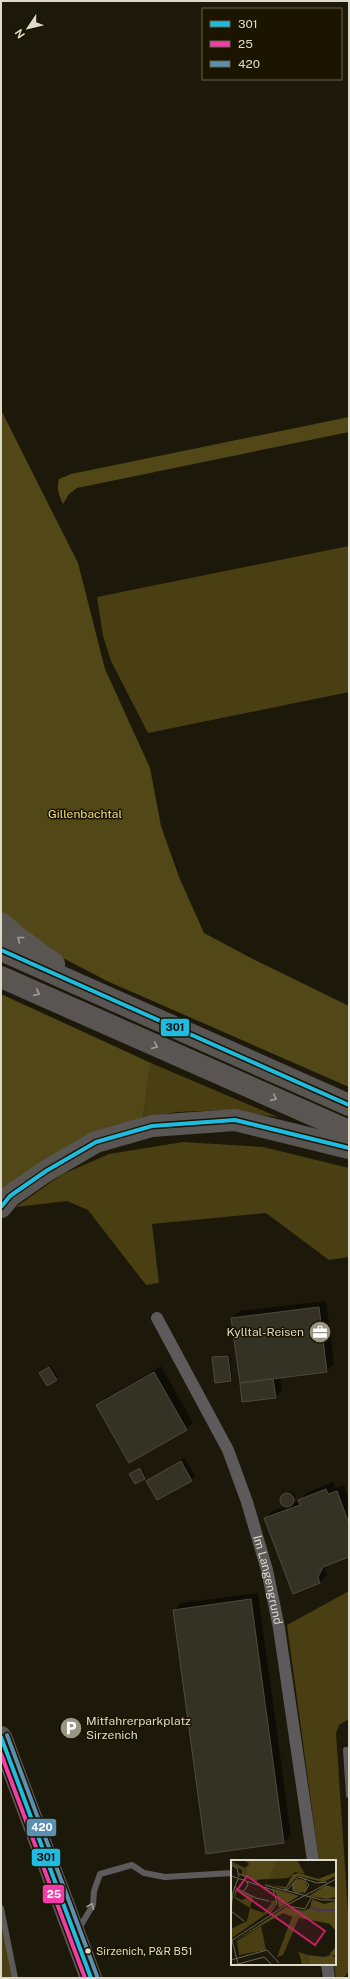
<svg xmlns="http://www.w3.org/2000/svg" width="350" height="1979" viewBox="0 0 350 1979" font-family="'Public Sans',sans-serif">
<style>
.green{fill:#493f13}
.forest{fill:#514717}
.shadow{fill:#0007}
.building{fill:#343125;stroke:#4e4b3e}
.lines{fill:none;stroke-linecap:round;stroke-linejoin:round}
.lane{stroke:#5d5a5c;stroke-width:6}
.street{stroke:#5d5a5c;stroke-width:12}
.highway{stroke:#595552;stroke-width:22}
.bus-1-casing{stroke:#1b1500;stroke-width:7}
.bus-2-casing{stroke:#1b1500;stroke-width:7}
.bus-3-casing{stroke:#1b1500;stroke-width:7}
.bus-1{stroke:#1fbce1;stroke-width:4}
.bus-2{stroke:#f33ca8;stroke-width:4}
.bus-3{stroke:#5b90b2;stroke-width:4}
.oneway{stroke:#a29e93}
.oneway2{stroke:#a3a098}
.bus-dot{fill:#dddac9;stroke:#1b1500;stroke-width:1.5}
.labels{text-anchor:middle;stroke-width:3;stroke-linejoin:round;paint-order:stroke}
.bus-label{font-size:11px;fill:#dddac9;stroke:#1b1500;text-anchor:start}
.park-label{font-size:12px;fill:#f3dd7b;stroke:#1b1500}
.poi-label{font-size:12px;fill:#dddac9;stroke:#1b1500;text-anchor:end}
.street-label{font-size:12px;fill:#dddac9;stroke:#1b1500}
.inset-river{fill:none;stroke:#4d305d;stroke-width:2}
.inset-road{fill:none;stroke:#696656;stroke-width:1}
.view{fill:#c32260;fill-opacity:0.15;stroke:#c32260;stroke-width:2}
.inset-edge{fill:none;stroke:#dddac9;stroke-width:2}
.line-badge{stroke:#1b1500;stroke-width:1.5}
.badge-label{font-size:11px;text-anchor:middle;font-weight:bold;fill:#fff}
.pale-badge-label{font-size:11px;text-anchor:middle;font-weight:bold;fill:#111}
</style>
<rect width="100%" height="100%" fill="#1c190a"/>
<g class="green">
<polygon points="349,546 349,692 148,733 111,661 103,636 97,597"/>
<polygon points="151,1063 278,1117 222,1110 178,1112 143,1117"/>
<polygon points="183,1142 263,1147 349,1168 349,1257 329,1260 266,1213 152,1224 159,1283 146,1285 88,1210 67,1201 16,1207 61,1175 109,1154"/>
<path d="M349,1591V1719L339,1725L336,1733L349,1927V1970C346,1977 343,1978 336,1978L334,1964L335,1861H319L287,1625Z"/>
<polygon points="1,1908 15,1978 1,1978"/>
</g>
<g class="forest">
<polygon points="1,410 78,563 105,669 150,768 161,826 179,877 204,933 249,957 349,1006 349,1087 107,981 44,948 1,914"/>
<path d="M349,417V432L77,488L69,494L63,504C59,495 56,489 59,479L71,474Z"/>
<polygon points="1,994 151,1063 143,1117 1,1193"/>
</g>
<g class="shadow">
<polygon points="326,1301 334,1364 327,1371 280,1377 282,1390 275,1397 243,1401 232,1318 240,1311"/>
<polygon points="230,1354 232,1379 230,1380 213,1358"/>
<polygon points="51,1366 58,1377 47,1384 42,1371"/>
<polygon points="161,1366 193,1422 186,1429 97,1406 104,1399"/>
<polygon points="185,1458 195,1476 191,1480 147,1481"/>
<polygon points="141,1467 146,1476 135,1483 130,1474"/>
<polygon points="333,1482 335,1488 344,1485 349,1499 349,1556 327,1564 324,1569 327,1575 320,1582 293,1592 265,1518 272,1511 288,1506 282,1502 282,1496 287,1492 290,1491 295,1495 295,1498 291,1504 299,1501 306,1493"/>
<polygon points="258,1593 291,1835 284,1842 207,1853 174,1610 181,1603"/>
</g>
<g class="building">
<polygon points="319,1307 327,1372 240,1383 231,1318"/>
<polygon points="228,1356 231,1381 215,1383 212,1357"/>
<polygon points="49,1367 57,1380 47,1386 39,1373"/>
<polygon points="154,1372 187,1430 129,1463 96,1405"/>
<polygon points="273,1379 276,1398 242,1402 240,1383"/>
<polygon points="181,1461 192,1481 157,1500 146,1481"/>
<polygon points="140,1468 145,1479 135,1484 129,1474"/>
<polygon points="326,1489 328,1494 337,1491 349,1524 349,1557 323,1567 318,1577 320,1583 293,1594 264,1518 300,1505 298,1500"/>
<circle cx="287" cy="1500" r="7"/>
<polygon points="251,1599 284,1843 206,1854 173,1610"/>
</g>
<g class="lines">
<g class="lane">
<polyline points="346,1750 349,1795"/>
<polyline points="1,1908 15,1978"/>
<polyline points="78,1930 93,1905 94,1891 100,1874 132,1865 144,1873 165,1877 232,1873"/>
</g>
<g class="street">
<path id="s1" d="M157,1318L228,1450L247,1502L267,1570L279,1628L313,1861"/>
<polyline points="327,1964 329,1978"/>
</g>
<g class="highway">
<polyline points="1,923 17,937 54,964"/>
<polyline points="1,950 349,1105"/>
<polyline points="1,977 349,1131"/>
<polyline points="1,1207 10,1196 46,1171 96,1142 152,1126 235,1120 349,1148"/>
<polyline points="1,1737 91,1978"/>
</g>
<g class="bus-1-casing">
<g id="bus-1">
<polyline points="1,950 349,1105"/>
<polyline points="1,1207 10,1196 46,1171 96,1142 152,1126 235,1120 349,1148"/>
<polyline points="1,1737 91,1978"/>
</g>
</g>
<g class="bus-2-casing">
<polyline id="bus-2" points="1,1754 85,1978"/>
</g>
<g class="bus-3-casing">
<polyline id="bus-3" points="7,1735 97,1976"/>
</g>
<use href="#bus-1" class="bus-1"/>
<use href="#bus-2" class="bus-2"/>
<use href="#bus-3" class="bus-3"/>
</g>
<defs><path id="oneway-chevron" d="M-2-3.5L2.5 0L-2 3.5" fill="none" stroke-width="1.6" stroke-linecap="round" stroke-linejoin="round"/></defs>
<g class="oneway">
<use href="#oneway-chevron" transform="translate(20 939) rotate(-142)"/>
<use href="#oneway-chevron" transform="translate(37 993) rotate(24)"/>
<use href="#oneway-chevron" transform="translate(155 1046) rotate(24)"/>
<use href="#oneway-chevron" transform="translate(274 1098) rotate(24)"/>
</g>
<use class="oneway2" href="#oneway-chevron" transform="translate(91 1906) rotate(-69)"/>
<defs>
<g id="office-disc" transform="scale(1.15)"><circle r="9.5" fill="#999686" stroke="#1b1500"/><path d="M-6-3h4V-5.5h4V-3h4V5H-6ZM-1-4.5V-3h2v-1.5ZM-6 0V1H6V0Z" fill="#fff"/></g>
<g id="parking-disc" transform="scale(1.15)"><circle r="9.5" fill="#999686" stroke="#1b1500"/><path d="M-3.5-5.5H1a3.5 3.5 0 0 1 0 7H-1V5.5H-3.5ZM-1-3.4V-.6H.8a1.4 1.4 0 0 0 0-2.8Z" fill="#fff"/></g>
</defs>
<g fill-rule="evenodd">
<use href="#office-disc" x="320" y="1332"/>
<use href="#parking-disc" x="71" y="1728"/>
</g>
<circle class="bus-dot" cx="88" cy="1951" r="3.5"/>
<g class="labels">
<g class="bus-label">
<text x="96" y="1955">Sirzenich, P&amp;R B51</text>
</g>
<g class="park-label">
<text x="85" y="818">Gillenbachtal</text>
</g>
<g class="poi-label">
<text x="304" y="1336">Kylltal-Reisen</text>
<text x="86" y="1725" text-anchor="start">Mitfahrerparkplatz<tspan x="86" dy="14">Sirzenich</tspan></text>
</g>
<g class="street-label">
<text dy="4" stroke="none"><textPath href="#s1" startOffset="286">Im Langengrund</textPath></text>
</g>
</g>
<g transform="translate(231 1860)">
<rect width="105" height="105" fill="#1c190a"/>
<path d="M13,0H66L74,14L64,12L57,18L21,20L11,15V10L0,4V1L14,8L18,4ZM4,29L6,31L4,37L11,40L16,38L7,30L22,37L19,48L33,53L41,43L39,41H46L38,52L1,78L0,69L16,61L19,48L3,38ZM105,42V71L99,64L68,58L52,95L46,97L61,57L52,53L56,49L75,51ZM30,66L35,90L8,95L6,81ZM64,91L77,95L78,105H71L68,93Z" fill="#493f13"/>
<path d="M21,0H46L38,18L27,19L26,21L39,25L55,27L61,15L68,13L87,19L105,12V16L92,22L67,16L55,29L22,20L23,19L15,13ZM62 26a7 7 0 1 1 14 0a7 7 0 1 1-14 0ZM95,25L105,28L104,37L96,39L78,36ZM41,28L62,34L68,36L48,48L46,35ZM81,39L93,44L105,41V71L98,63L52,53L2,82L55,47L73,51L79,48ZM105,78V95L101,96L105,98V105H78L77,95L93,97L100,95L99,93L105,87Z" fill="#514717"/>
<path class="inset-river" d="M80,47L87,50H105"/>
<path class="inset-road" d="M0,5L6,8L8,17M8,14L22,19M0,16L42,30L46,43L38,54M73,19L78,25L73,33M62,23V30L67,34M34,25L91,40H105M3,27L25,38L38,41M53,30L57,29L68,17L86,23L96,22M12,32L17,25L16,21M57,46L74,49L80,38M0,50L2,32L7,19M0,51L13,61M0,76L7,104M0,81L52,47L105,19M0,100L36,90L48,103M7,104L33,97L40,104"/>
<path class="view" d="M16,16L94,71L84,85L6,30Z"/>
<rect width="105" height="105" class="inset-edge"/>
</g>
<g class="line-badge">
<rect x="160" y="1018" width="30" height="19" rx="4" fill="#1fbce1"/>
<rect x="26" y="1818" width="31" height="19" rx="4" fill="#5b90b2"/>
<rect x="31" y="1848" width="30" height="19" rx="4" fill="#1fbce1"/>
<rect x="42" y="1884" width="23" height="20" rx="4" fill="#f33ca8"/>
</g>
<g class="badge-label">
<text x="42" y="1831">420</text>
<text x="54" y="1898">25</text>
</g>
<g class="pale-badge-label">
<text x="175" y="1031">301</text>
<text x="46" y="1861">301</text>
</g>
<rect width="350" height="1979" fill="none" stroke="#dddac9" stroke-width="4"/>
<rect x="202" y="8" width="140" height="72" fill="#1b1500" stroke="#696450"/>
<rect x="210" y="21" width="20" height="6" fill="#1fbce1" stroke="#696450"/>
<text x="238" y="28" font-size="12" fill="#dddac9">301</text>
<rect x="210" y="41" width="20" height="6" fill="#f33ca8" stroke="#696450"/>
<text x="238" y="48" font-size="12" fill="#dddac9">25</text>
<rect x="210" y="61" width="20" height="6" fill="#5b90b2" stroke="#696450"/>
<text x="238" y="68" font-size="12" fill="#dddac9">420</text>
<g transform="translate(28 28) rotate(235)" stroke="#1b1500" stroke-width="3" paint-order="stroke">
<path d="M0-3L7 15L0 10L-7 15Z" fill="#dddac9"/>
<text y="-6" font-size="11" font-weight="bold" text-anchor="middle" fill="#dddac9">N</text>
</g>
</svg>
